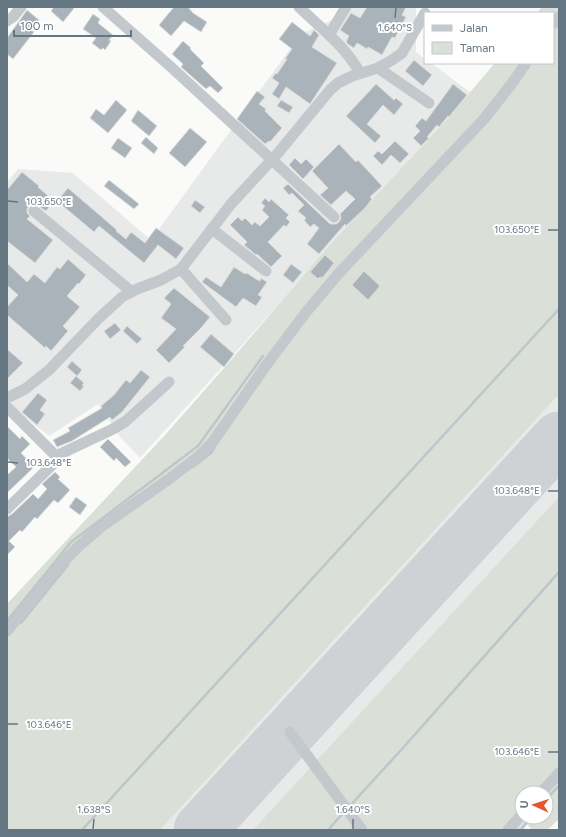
<svg xmlns="http://www.w3.org/2000/svg" width="566" height="837" viewBox="0 0 566 837" font-family="Figtree,sans-serif">
<style>
.built{fill:#e8e9e9;fill-rule:evenodd}
.green{fill:#dadfd7;fill-rule:evenodd}
.lines{fill:none;stroke-linecap:round;stroke-linejoin:round}
.stream{stroke:#bbc7cb;stroke-width:2.5}
.runway{stroke:#ced2d4;stroke-width:53}
.building{fill:#aab3b9;stroke:#dcdcda}
.minor{stroke:#c3c8cc;stroke-width:11}
.ticks{fill:none;stroke:#657683;stroke-width:1.5}
.ticks-label{font-size:10px;text-anchor:middle;fill:#657683;stroke:#fff;stroke-width:4;stroke-linejoin:round;paint-order:stroke}
</style>
<rect width="100%" height="100%" fill="#fafaf8"/>
<path class="built" d="M354,7H416V52L425,59V63H431L470,92L495,63H553V13H537L542,7H559V819L547,830H532L527,824L521,830H7V604L167,433L290,292L140,458L120,437L98,404L49,436L18,412L7,397V182L18,169L73,173L151,240L301,34L332,20ZM522,793H546V817H522Z"/>
<g class="green">
<polygon points="542,7 559,7 559,394 160,830 7,830 7,604 167,433 227,365 329,246 453,113 495,63 553,63 553,13 537,13"/>
<path d="M559,497V819L547,830H532L527,824L521,830H253ZM522,793H546V817H522Z"/>
</g>
<g class="lines">
<g class="stream">
<polyline points="193,467 211,453 214,448"/>
<polyline points="7,621 71,542 198,446 263,356"/>
<polyline points="21,623 68,565"/>
<polyline points="546,799 559,786"/>
<polyline points="348,808 402,749 559,572"/>
<polyline points="82,830 559,309"/>
<polyline points="328,830 345,811"/>
<polyline points="521,830 531,817"/>
</g>
<polyline class="runway" points="200,830 559,438"/>
</g>
<g class="building">
<polygon points="54,7 75,7 63,22 51,11"/>
<polygon points="174,7 188,7 193,13 207,22 201,32 184,21 171,36 159,25"/>
<polygon points="367,7 406,7 402,15 406,17 395,38 392,37 382,55 368,47 367,49 357,43 354,48 349,45 346,42 349,36 340,30 351,13 360,18"/>
<polygon points="27,10 39,20 31,30 34,32 13,59 7,54 7,38"/>
<polygon points="93,14 100,19 98,23 113,35 109,40 111,41 105,50 103,48 101,50 92,43 96,38 83,29"/>
<polygon points="292,22 310,36 314,30 319,35 312,47 337,63 310,104 286,87 279,99 272,94 279,83 272,78 276,73 277,74 287,59 285,59 292,49 279,39"/>
<polygon points="183,41 191,48 190,49 204,63 201,66 223,88 218,93 210,86 206,89 181,67 183,64 172,54"/>
<polygon points="414,60 432,75 423,86 405,71"/>
<polygon points="376,84 394,100 396,98 403,104 394,115 383,105 367,124 381,136 375,143 346,116"/>
<polygon points="453,84 467,95 449,117 448,116 439,127 437,125 427,137 429,138 421,146 413,138 420,131 415,126 422,118 426,121"/>
<polygon points="257,91 265,97 259,104 266,109 265,111 282,128 270,142 269,141 265,144 237,119"/>
<polygon points="116,100 127,110 108,133 90,118 96,109 104,115"/>
<polygon points="281,100 293,107 289,113 277,106"/>
<polygon points="138,110 157,126 149,136 131,121"/>
<polygon points="190,128 207,142 185,167 169,153"/>
<polygon points="146,137 158,148 154,154 141,143"/>
<polygon points="118,138 132,148 125,158 111,148"/>
<polygon points="395,141 409,154 400,163 391,155 382,165 373,156 378,151 382,154"/>
<polygon points="339,144 356,162 358,160 382,186 370,197 372,199 365,208 346,226 345,224 319,254 307,244 319,228 314,224 310,227 304,220 306,218 298,211 304,205 292,193 289,195 283,188 288,184 330,224 336,224 339,222 341,218 340,214 355,199 346,191 331,205 320,195 328,188 312,171"/>
<polygon points="295,158 301,164 306,159 314,167 303,179 289,165"/>
<polygon points="22,172 39,186 38,187 54,201 46,211 35,204 29,206 27,209 27,213 30,216 27,219 53,240 35,263 7,241 7,190"/>
<polygon points="109,180 139,204 134,209 104,186"/>
<polygon points="68,188 117,230 116,231 126,239 131,232 145,243 156,228 184,248 176,259 158,245 144,263 99,226 94,232 57,201"/>
<polygon points="265,198 269,202 271,199 289,215 286,218 290,222 286,227 284,225 268,242 282,256 271,267 257,254 256,255 244,245 247,242 230,225 238,217 242,221 245,218 252,225 255,222 260,226 269,217 262,210 265,206 261,203"/>
<polygon points="195,200 205,207 200,213 191,206"/>
<polygon points="325,255 334,263 328,271 322,278 320,277 318,279 310,272"/>
<polygon points="68,259 86,275 79,284 78,283 67,296 80,307 63,326 68,331 51,351 46,346 45,348 7,315 7,307 18,295 7,285 7,263 27,282 34,274 45,283 57,267 60,269"/>
<polygon points="291,264 302,272 293,283 283,275"/>
<polygon points="234,267 245,274 247,273 256,279 260,281 261,278 267,282 258,295 262,297 256,306 243,298 236,307 202,282 206,277 221,287"/>
<polygon points="364,271 380,286 368,300 352,285"/>
<polygon points="174,288 210,317 201,328 183,346 185,347 169,363 156,350 176,329 161,318 171,304 164,298"/>
<polygon points="115,323 121,330 110,339 104,331"/>
<polygon points="127,326 142,339 137,344 123,331"/>
<polygon points="211,334 234,354 224,367 200,347"/>
<polygon points="7,349 23,363 7,379"/>
<polygon points="72,361 82,370 77,376 67,367"/>
<polygon points="141,370 150,377 122,412 112,420 110,417 72,441 57,447 53,440 70,431 68,428 102,408 101,406 114,395 126,380 130,383"/>
<polygon points="76,376 84,383 82,385 84,386 80,391 70,383"/>
<polygon points="38,393 47,400 40,410 45,414 37,425 22,412"/>
<polygon points="7,426 20,439 22,436 30,444 21,453 34,467 7,493 7,475 16,467 7,458"/>
<polygon points="108,439 131,462 125,467 116,458 114,461 100,447"/>
<polygon points="55,472 60,477 58,479 70,490 58,503 54,500 37,519 35,517 22,532 20,530 9,541 15,547 7,555 7,517 12,514 33,494 38,499 47,489 42,484"/>
<polygon points="76,497 87,505 80,515 69,507"/>
</g>
<g class="lines">
<g class="minor">
<polyline points="103,7 171,67 334,217"/>
<path d="M299,7C322,29 344,45 360,73"/>
<polyline points="7,21 13,17 21,7"/>
<polyline points="553,24 559,17"/>
<polyline points="329,35 346,7"/>
<polyline points="378,68 429,103"/>
<polyline points="34,211 132,292"/>
<polyline points="212,229 266,271"/>
<polyline points="181,269 226,320"/>
<polyline points="7,398 25,389 49,370 99,318 122,297 137,289 161,280 181,269 231,204 278,153 330,90 338,83 352,76 378,68 392,60 402,53 425,13"/>
<polyline points="7,407 56,456"/>
<polyline points="7,509 53,464 56,456 113,429 126,421 169,382"/>
<polyline points="7,631 61,564 79,546 101,527 169,479 199,456 212,443 267,364 307,311 340,272 484,119 513,82 526,63"/>
<polyline points="290,732 362,830"/>
<polyline points="541,793 559,773"/>
<polyline points="508,830 522,814"/>
</g>
</g>
<path class="ticks" d="M395,18L396,8M8,201L18,202M548,230H558M8,462L18,463M548,491H558M8,724H18M548,752H558M93,829L94,819M353,829V819"/>
<g class="ticks-label">
<text x="395" y="31">1.640°S</text>
<text x="49" y="205">103.650°E</text>
<text x="517" y="233">103.650°E</text>
<text x="49" y="466">103.648°E</text>
<text x="517" y="494">103.648°E</text>
<text x="49" y="728">103.646°E</text>
<text x="517" y="755">103.646°E</text>
<text x="94" y="813">1.638°S</text>
<text x="353" y="813">1.640°S</text>
</g>
<rect width="566" height="837" fill="none" stroke="#657683" stroke-width="16"/>
<rect x="424" y="12" width="130" height="52" fill="#ffffff" stroke="#c1c8cd"/>
<rect x="432" y="25" width="20" height="6" fill="#c3c8cc" stroke="#c1c8cd"/>
<text x="460" y="32" font-size="12" fill="#657683">Jalan</text>
<rect x="432" y="42" width="20" height="12" fill="#dadfd7" stroke="#c1c8cd"/>
<text x="460" y="52" font-size="12" fill="#657683">Taman</text>
<g transform="translate(534 805) rotate(273)"><circle r="19" fill="#ffffff" stroke="#c1c8cd"/>
<path d="M0-3L7 15L0 10L-7 15Z" fill="#e4572e"/>
<text y="-6" font-size="11" font-weight="bold" text-anchor="middle" fill="#657683">U</text>
</g>
<path d="M14 30v6h117v-6" fill="none" stroke="#657683" stroke-width="2"/>
<text x="20" y="30" font-size="12" fill="#657683" stroke="#ffffff" stroke-width="3" paint-order="stroke">100 m</text>
</svg>
